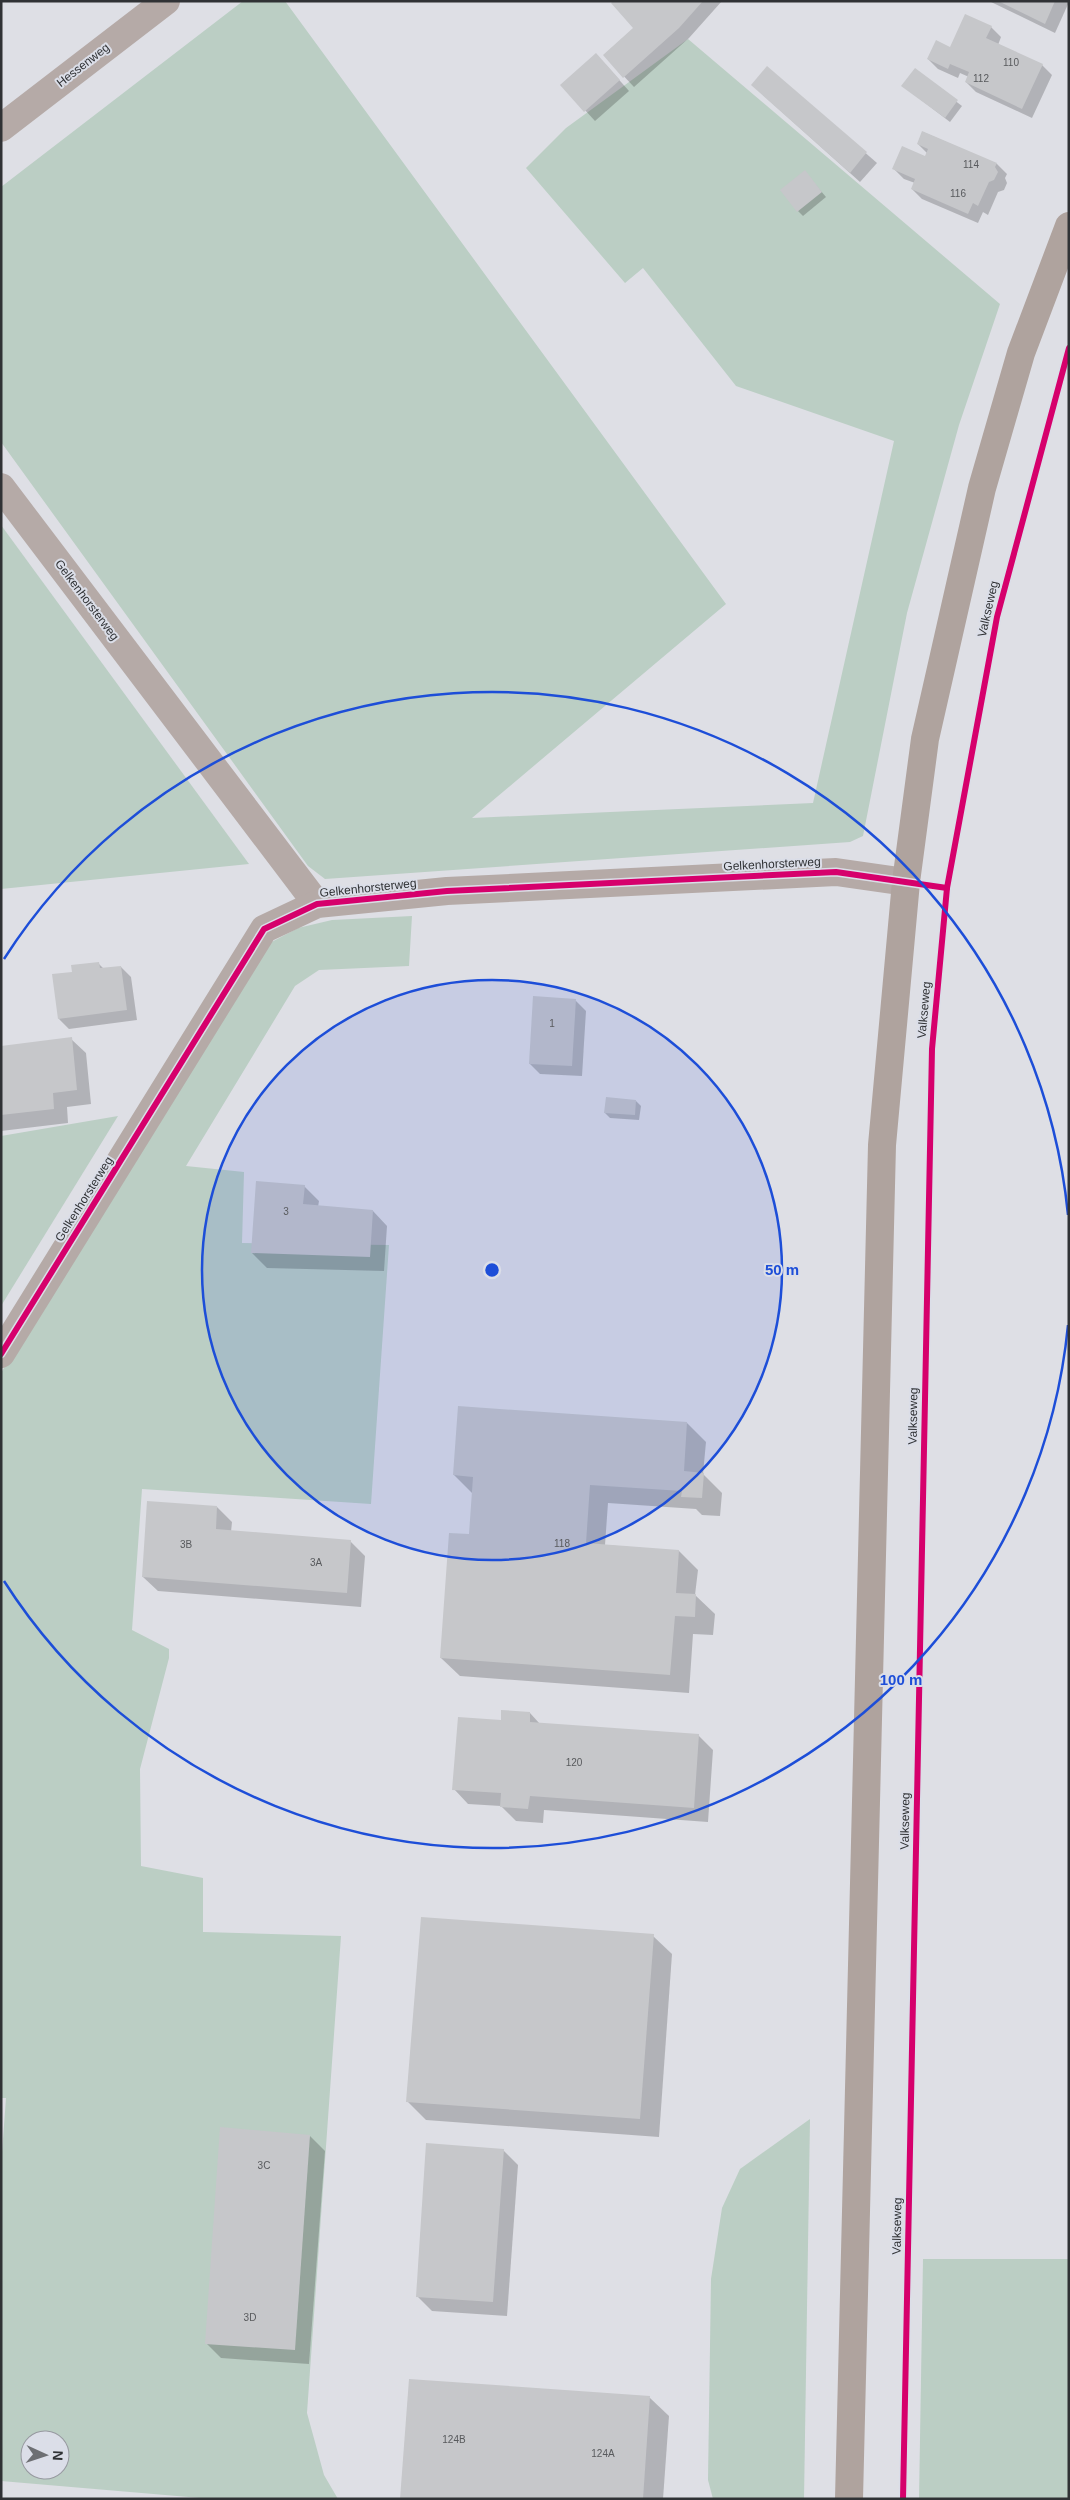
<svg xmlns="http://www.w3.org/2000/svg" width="1070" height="2500" viewBox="0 0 1070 2500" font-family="Arial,sans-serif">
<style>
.green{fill:#bbcec4;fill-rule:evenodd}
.shadow{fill:#0003}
.building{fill:#c6c7ca}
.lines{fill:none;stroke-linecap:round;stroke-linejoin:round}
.minor{stroke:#b5aaa7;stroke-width:28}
.major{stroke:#afa39e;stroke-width:28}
.cycleway-casing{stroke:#dbdee8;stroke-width:9}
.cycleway{stroke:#d6006c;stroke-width:6}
.ring{fill:none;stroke:#1d4ed8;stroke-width:2.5}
.labels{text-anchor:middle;stroke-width:4;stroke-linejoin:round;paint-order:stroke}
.number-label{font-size:10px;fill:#585a5d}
.street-label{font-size:12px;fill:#303235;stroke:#dbdee8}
.centre{fill:#1d4ed8;stroke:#dbdee8;stroke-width:2.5}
.ring-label{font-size:15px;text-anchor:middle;font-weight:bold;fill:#1d4ed8;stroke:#dbdee8;stroke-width:4;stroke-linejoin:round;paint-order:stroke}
</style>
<rect width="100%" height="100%" fill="#dedfe5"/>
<g class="green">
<polygon points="243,1 285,1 726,604 472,818 813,803 894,441 736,386 643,268 625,283 526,168 566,128 688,39 1000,304 959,425 907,613 863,836 850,842 325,879 308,866 1,442 1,187"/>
<polygon points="1,525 249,864 1,889"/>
<path d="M412,916L409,966L319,970L295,986L186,1166L244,1172L242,1243L389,1245L371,1504L142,1489L132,1630L169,1649V1658L140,1769L141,1866L203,1878V1932L341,1936L307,2413L324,2475L338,2499H212L1,2481V2166L6,2098H1V1373L73,1252L264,946L298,928L332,920ZM30,2440H60V2470H30Z"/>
<polygon points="118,1116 1,1306 1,1136"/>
<polygon points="810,2119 804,2499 713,2499 708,2480 711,2279 722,2208 740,2169"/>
<polygon points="923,2259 1069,2259 1069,2499 919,2499"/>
</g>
<g class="shadow">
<polygon points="615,1 722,1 689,38 634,87 604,55 635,28"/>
<polygon points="989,1 1069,1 1069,2 1055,33"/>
<polygon points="991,27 1001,37 998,45 1042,65 1052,75 1032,118 976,92 966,82 969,77 960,73 958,78 938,69 928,59"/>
<polygon points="606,65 629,91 595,121 562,85"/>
<polygon points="768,68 877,163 860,182 763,95"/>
<polygon points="915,70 962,106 950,122 903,86"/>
<polygon points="923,132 997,164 1007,174 1005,178 1007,183 1004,190 998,192 988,215 983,212 978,223 922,199 912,189 915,183 904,179 894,169 925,158 927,153 918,144"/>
<polygon points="809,177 826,197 803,216 798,211"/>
<polygon points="98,963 104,969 121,967 131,977 137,1020 69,1029 59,1019 74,973"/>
<polygon points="534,998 576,1001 586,1011 582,1076 540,1074 530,1064"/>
<polygon points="71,1039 86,1053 91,1104 67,1107 68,1123 1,1131 1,1047"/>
<polygon points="636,1101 641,1106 639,1120 610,1118 605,1113"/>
<polygon points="304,1186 319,1201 318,1207 373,1211 387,1226 384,1271 267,1268 252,1253"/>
<polygon points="687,1423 706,1442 703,1474 722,1493 720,1516 702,1515 696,1509 608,1503 605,1545 679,1551 698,1570 695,1595 715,1614 713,1635 693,1634 689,1693 460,1676 441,1658 470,1535 473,1494 454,1475"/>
<polygon points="217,1507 232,1522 231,1532 350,1541 365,1556 361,1607 158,1591 143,1577"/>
<polygon points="530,1713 540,1724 698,1735 713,1750 708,1822 544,1810 543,1823 516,1821 501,1806 468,1804 454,1789 502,1721"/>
<polygon points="653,1936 672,1954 659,2137 426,2120 408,2102"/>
<polygon points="310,2136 325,2151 309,2364 221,2358 206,2343"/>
<polygon points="503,2150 518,2165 507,2316 432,2311 417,2296"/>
<polygon points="410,2381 650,2398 669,2416 663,2499 402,2499"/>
</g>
<g class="building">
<polygon points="613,1 703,1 679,28 623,78 603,55 633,28 611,3"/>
<polygon points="998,1 1055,1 1045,24"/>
<polygon points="965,14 992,26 986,38 1043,64 1022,109 965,82 969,72 950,64 948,69 927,59 936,40 950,47"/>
<polygon points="596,53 620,80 584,112 560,85"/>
<polygon points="767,66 867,152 850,173 751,85"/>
<polygon points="915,68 958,100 945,118 901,86"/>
<polygon points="922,131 997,163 995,167 998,172 994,180 989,182 978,206 973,203 968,214 911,189 915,179 892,169 902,146 925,156 928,149 917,144"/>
<polygon points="805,170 822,192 797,212 780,190"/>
<polygon points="99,962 100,968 121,966 127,1010 58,1019 52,974 72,972 71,965"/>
<polygon points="533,996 576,999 572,1066 529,1064"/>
<polygon points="72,1037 77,1090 53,1093 54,1109 1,1115 1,1046"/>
<polygon points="606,1097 636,1100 635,1115 604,1113"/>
<polygon points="256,1181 305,1185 303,1204 373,1210 370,1257 251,1253"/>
<polygon points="458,1406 687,1422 684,1471 704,1473 702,1498 681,1497 682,1491 590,1485 586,1543 679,1550 676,1593 696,1594 695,1617 675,1616 670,1675 440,1658 449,1533 469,1534 473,1477 453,1475"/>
<polygon points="147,1501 217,1506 216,1529 351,1540 347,1593 142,1577"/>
<polygon points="501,1710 530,1712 530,1722 699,1734 694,1808 530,1796 528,1809 500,1807 501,1793 452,1790 458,1717 501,1720"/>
<polygon points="421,1917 654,1934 640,2119 406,2102"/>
<polygon points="220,2127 310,2135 295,2350 205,2344"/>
<polygon points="426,2143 504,2149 493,2302 416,2297"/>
<polygon points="409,2379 650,2396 643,2499 400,2499"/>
</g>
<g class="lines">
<g class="minor">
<polyline points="1,128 166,1"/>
<polyline points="1,487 317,904"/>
<polyline points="1,1354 264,929 317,904 447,891 836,872 906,882"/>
</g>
<polyline class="major" points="849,2499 882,1145 906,882 925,739 982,488 1021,353 1069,226"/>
<g class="cycleway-casing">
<g id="cycleway">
<polyline points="1,1354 264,929 317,904 447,891 836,872 947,888"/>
<polyline points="903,2499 932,1049 947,888 997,617 1069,348"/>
</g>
</g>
<use href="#cycleway" class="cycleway"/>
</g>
<circle cx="492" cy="1270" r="290" fill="#1d4ed8" fill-opacity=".12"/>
<g class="ring">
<circle cx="492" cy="1270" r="290"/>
<path d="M1068 1325A579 579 0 0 1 4 1581M4 959A579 579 0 0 1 1068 1215"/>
</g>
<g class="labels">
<g class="number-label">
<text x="1011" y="66">110</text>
<text x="981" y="82">112</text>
<text x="971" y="168">114</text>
<text x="958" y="197">116</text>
<text x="552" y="1027">1</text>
<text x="286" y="1215">3</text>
<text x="562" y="1547">118</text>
<text x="186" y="1548">3B</text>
<text x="316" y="1566">3A</text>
<text x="574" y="1766">120</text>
<text x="264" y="2169">3C</text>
<text x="250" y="2321">3D</text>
<text x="454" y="2443">124B</text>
<text x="603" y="2457">124A</text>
</g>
<g class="street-label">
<text transform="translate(83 65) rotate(-38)" y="4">Hessenweg</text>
<text transform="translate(87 600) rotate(53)" y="4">Gelkenhorsterweg</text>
<text transform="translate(988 609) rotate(-77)" y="4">Valkseweg</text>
<text transform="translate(772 864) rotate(-3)" y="4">Gelkenhorsterweg</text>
<text transform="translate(368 888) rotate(-6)" y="4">Gelkenhorsterweg</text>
<text transform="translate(924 1010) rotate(-85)" y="4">Valkseweg</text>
<text transform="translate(84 1199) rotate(-58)" y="4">Gelkenhorsterweg</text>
<text transform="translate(913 1416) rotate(-89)" y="4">Valkseweg</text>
<text transform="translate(905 1821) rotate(-89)" y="4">Valkseweg</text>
<text transform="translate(897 2226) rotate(-89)" y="4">Valkseweg</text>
</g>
</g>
<circle cx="492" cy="1270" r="8" class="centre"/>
<g class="ring-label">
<text x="782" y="1275">50 m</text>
<text x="901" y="1685">100 m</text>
</g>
<rect width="1070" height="2500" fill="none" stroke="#303235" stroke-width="5"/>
<g transform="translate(45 2455) rotate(93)"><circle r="24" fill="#dbdee8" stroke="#9799a0"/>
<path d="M0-4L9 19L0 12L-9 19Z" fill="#6d6f73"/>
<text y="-8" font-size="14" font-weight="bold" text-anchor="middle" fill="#303235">N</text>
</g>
</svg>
